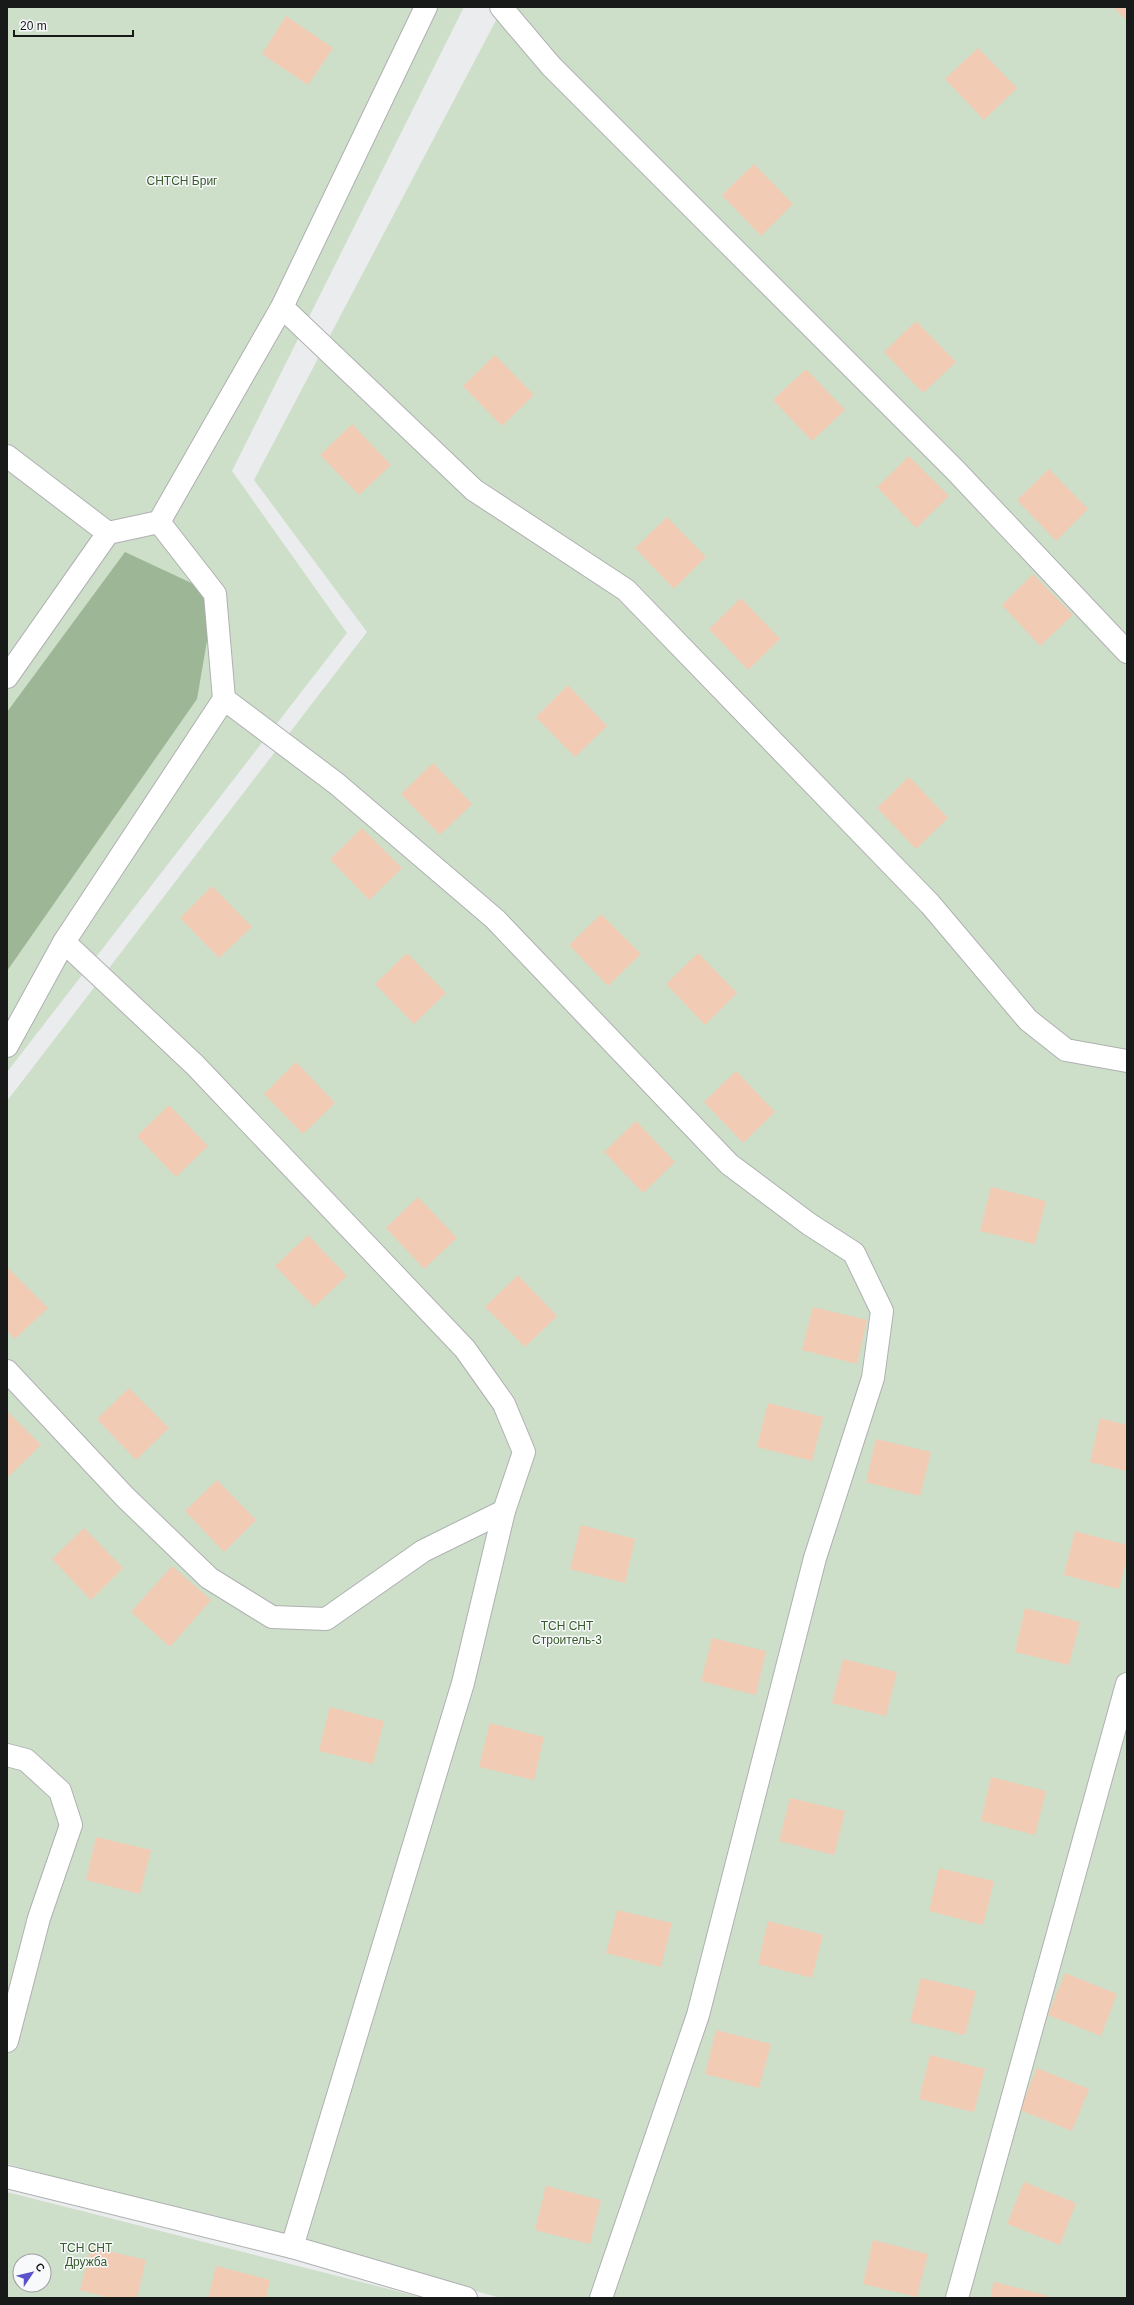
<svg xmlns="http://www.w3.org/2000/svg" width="1134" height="2305" viewBox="0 0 1134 2305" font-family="Helvetica,sans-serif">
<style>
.green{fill:#cedfc9;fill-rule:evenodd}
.forest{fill:#9db695}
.building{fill:#f2cbb4}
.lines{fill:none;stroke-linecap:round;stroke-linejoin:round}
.minor-casing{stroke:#aeb0b1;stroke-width:24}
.minor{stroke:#fff;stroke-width:22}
.labels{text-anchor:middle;stroke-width:3;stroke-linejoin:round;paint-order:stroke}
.park-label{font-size:12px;fill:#375a2b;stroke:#f7f9fb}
</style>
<rect width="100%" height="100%" fill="#eaecee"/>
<g class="green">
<polygon points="7,7 464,7 232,471 347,633 7,1072"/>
<polygon points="503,7 1127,7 1127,2298 501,2298 7,2164 7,1101 367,632 254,480"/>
<path d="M7,2192L424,2298H7ZM20,2261H44V2285H20Z"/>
</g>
<polygon class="forest" points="125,552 215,594 197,699 7,971 7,712"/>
<g class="building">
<polygon points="1113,7 1127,7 1127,21"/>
<polygon points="286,16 333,48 308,85 262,54"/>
<polygon points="978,48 1017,88 984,120 945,79"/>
<polygon points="754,164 793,204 761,236 722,195"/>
<polygon points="916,321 956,362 923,393 884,352"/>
<polygon points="495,355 534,395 502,426 463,386"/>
<polygon points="806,369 845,410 812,441 773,400"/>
<polygon points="352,424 391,465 359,495 320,455"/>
<polygon points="909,456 949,496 916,528 877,487"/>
<polygon points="1049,469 1088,509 1056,541 1017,500"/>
<polygon points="667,517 706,557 674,589 635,548"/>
<polygon points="1033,574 1073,615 1040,646 1002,605"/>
<polygon points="741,598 780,639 748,670 709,629"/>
<polygon points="568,685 607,726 575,757 536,717"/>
<polygon points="433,763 472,804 440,835 401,794"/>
<polygon points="909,777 948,818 916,849 877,808"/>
<polygon points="362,828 402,868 369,900 330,859"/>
<polygon points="212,886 252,927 219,958 180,918"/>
<polygon points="601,914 641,954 608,986 569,945"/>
<polygon points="407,953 446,993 414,1024 375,984"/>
<polygon points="698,953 737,993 705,1025 666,984"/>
<polygon points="296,1062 335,1103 303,1134 264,1094"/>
<polygon points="736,1071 775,1112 743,1143 704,1102"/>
<polygon points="169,1105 208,1146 176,1177 137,1136"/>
<polygon points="636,1121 675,1162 643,1193 604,1152"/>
<polygon points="991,1187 1046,1201 1035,1244 980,1231"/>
<polygon points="418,1197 457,1238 424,1269 386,1228"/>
<polygon points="308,1235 347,1276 314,1307 275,1266"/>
<polygon points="8,1268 48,1308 15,1339 7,1331"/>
<polygon points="518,1275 557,1316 525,1347 485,1307"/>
<polygon points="813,1307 867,1320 857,1364 802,1350"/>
<polygon points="129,1388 169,1428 136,1460 97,1419"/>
<polygon points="768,1403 823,1417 812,1461 757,1447"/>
<polygon points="7,1411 41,1445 8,1477 7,1476"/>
<polygon points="1100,1418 1127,1425 1127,1471 1090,1462"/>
<polygon points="876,1439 931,1452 920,1496 866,1482"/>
<polygon points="217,1480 256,1520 224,1552 185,1511"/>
<polygon points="581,1525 635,1539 625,1583 570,1569"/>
<polygon points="84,1528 123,1568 91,1600 52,1559"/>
<polygon points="1075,1531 1127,1545 1127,1557 1119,1589 1064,1575"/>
<polygon points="172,1566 211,1600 170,1647 131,1612"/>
<polygon points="1025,1608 1080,1622 1069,1665 1015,1652"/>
<polygon points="712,1638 766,1651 756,1695 701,1681"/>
<polygon points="843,1659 897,1672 886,1716 832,1703"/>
<polygon points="330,1707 384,1721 373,1764 319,1751"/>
<polygon points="490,1723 544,1737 534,1780 479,1767"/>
<polygon points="991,1777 1046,1791 1035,1835 981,1821"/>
<polygon points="790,1798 845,1811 834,1855 779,1841"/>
<polygon points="96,1837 151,1850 140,1894 86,1880"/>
<polygon points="939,1868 994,1881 983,1925 929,1911"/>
<polygon points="617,1910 672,1923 661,1967 606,1953"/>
<polygon points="768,1921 823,1935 812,1978 758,1964"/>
<polygon points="1065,1973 1117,1994 1101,2036 1048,2015"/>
<polygon points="921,1978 976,1991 965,2035 910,2022"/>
<polygon points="716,2030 771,2044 759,2088 705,2074"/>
<polygon points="930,2055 985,2069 974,2112 919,2099"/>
<polygon points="1037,2068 1089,2089 1072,2131 1020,2110"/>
<polygon points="1024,2182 1076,2203 1060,2245 1007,2224"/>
<polygon points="546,2186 601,2200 590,2244 535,2230"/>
<polygon points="873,2240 928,2254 917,2297 863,2284"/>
<polygon points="91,2247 146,2260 137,2298 111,2298 80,2290"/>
<polygon points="216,2266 270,2280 266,2298 208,2298"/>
<polygon points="994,2282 1049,2296 1048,2298 990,2298"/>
</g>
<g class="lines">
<g class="minor-casing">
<g id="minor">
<polyline points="501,7 551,66 956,471 1127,652"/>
<polyline points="282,307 474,490 626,590 930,904 1028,1020 1066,1050 1127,1061"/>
<polyline points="7,456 108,533"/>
<polyline points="7,677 108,533 159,522 282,307 426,7"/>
<polyline points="224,699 337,784 495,919 729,1164 809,1224 854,1253 882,1311 873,1378 815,1558 698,2015 601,2298"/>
<polyline points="64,942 195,1065 465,1349 504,1404 524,1452 504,1511 463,1683 292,2247"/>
<polyline points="7,1046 64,942 224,699 215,594 159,522"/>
<polyline points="7,1371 125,1497 209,1578 272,1617 326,1619 423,1551 504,1511"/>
<polyline points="7,1755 26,1760 60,1791 71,1825 39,1918 7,2041"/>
<polyline points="7,2177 292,2247 466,2298"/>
<polyline points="957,2298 1127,1684"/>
</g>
</g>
<use href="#minor" class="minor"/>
</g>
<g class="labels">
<g class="park-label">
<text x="182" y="185">СНТСН Бриг</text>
<text x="567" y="1630">ТСН СНТ<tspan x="567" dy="14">Строитель-3</tspan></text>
<text x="86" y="2252">ТСН СНТ<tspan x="86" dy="14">Дружба</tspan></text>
</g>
</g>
<rect width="1134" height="2305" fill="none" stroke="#181919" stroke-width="16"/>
<g transform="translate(32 2273) rotate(55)"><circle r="19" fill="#f7f9fb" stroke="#9e9fa1"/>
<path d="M0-3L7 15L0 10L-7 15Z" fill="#5b52ca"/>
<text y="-6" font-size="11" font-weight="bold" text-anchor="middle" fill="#181919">С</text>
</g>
<path d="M14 30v6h119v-6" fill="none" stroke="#181919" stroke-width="2"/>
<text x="20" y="30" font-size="12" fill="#181919" stroke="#f7f9fb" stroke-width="3" paint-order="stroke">20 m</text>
</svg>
